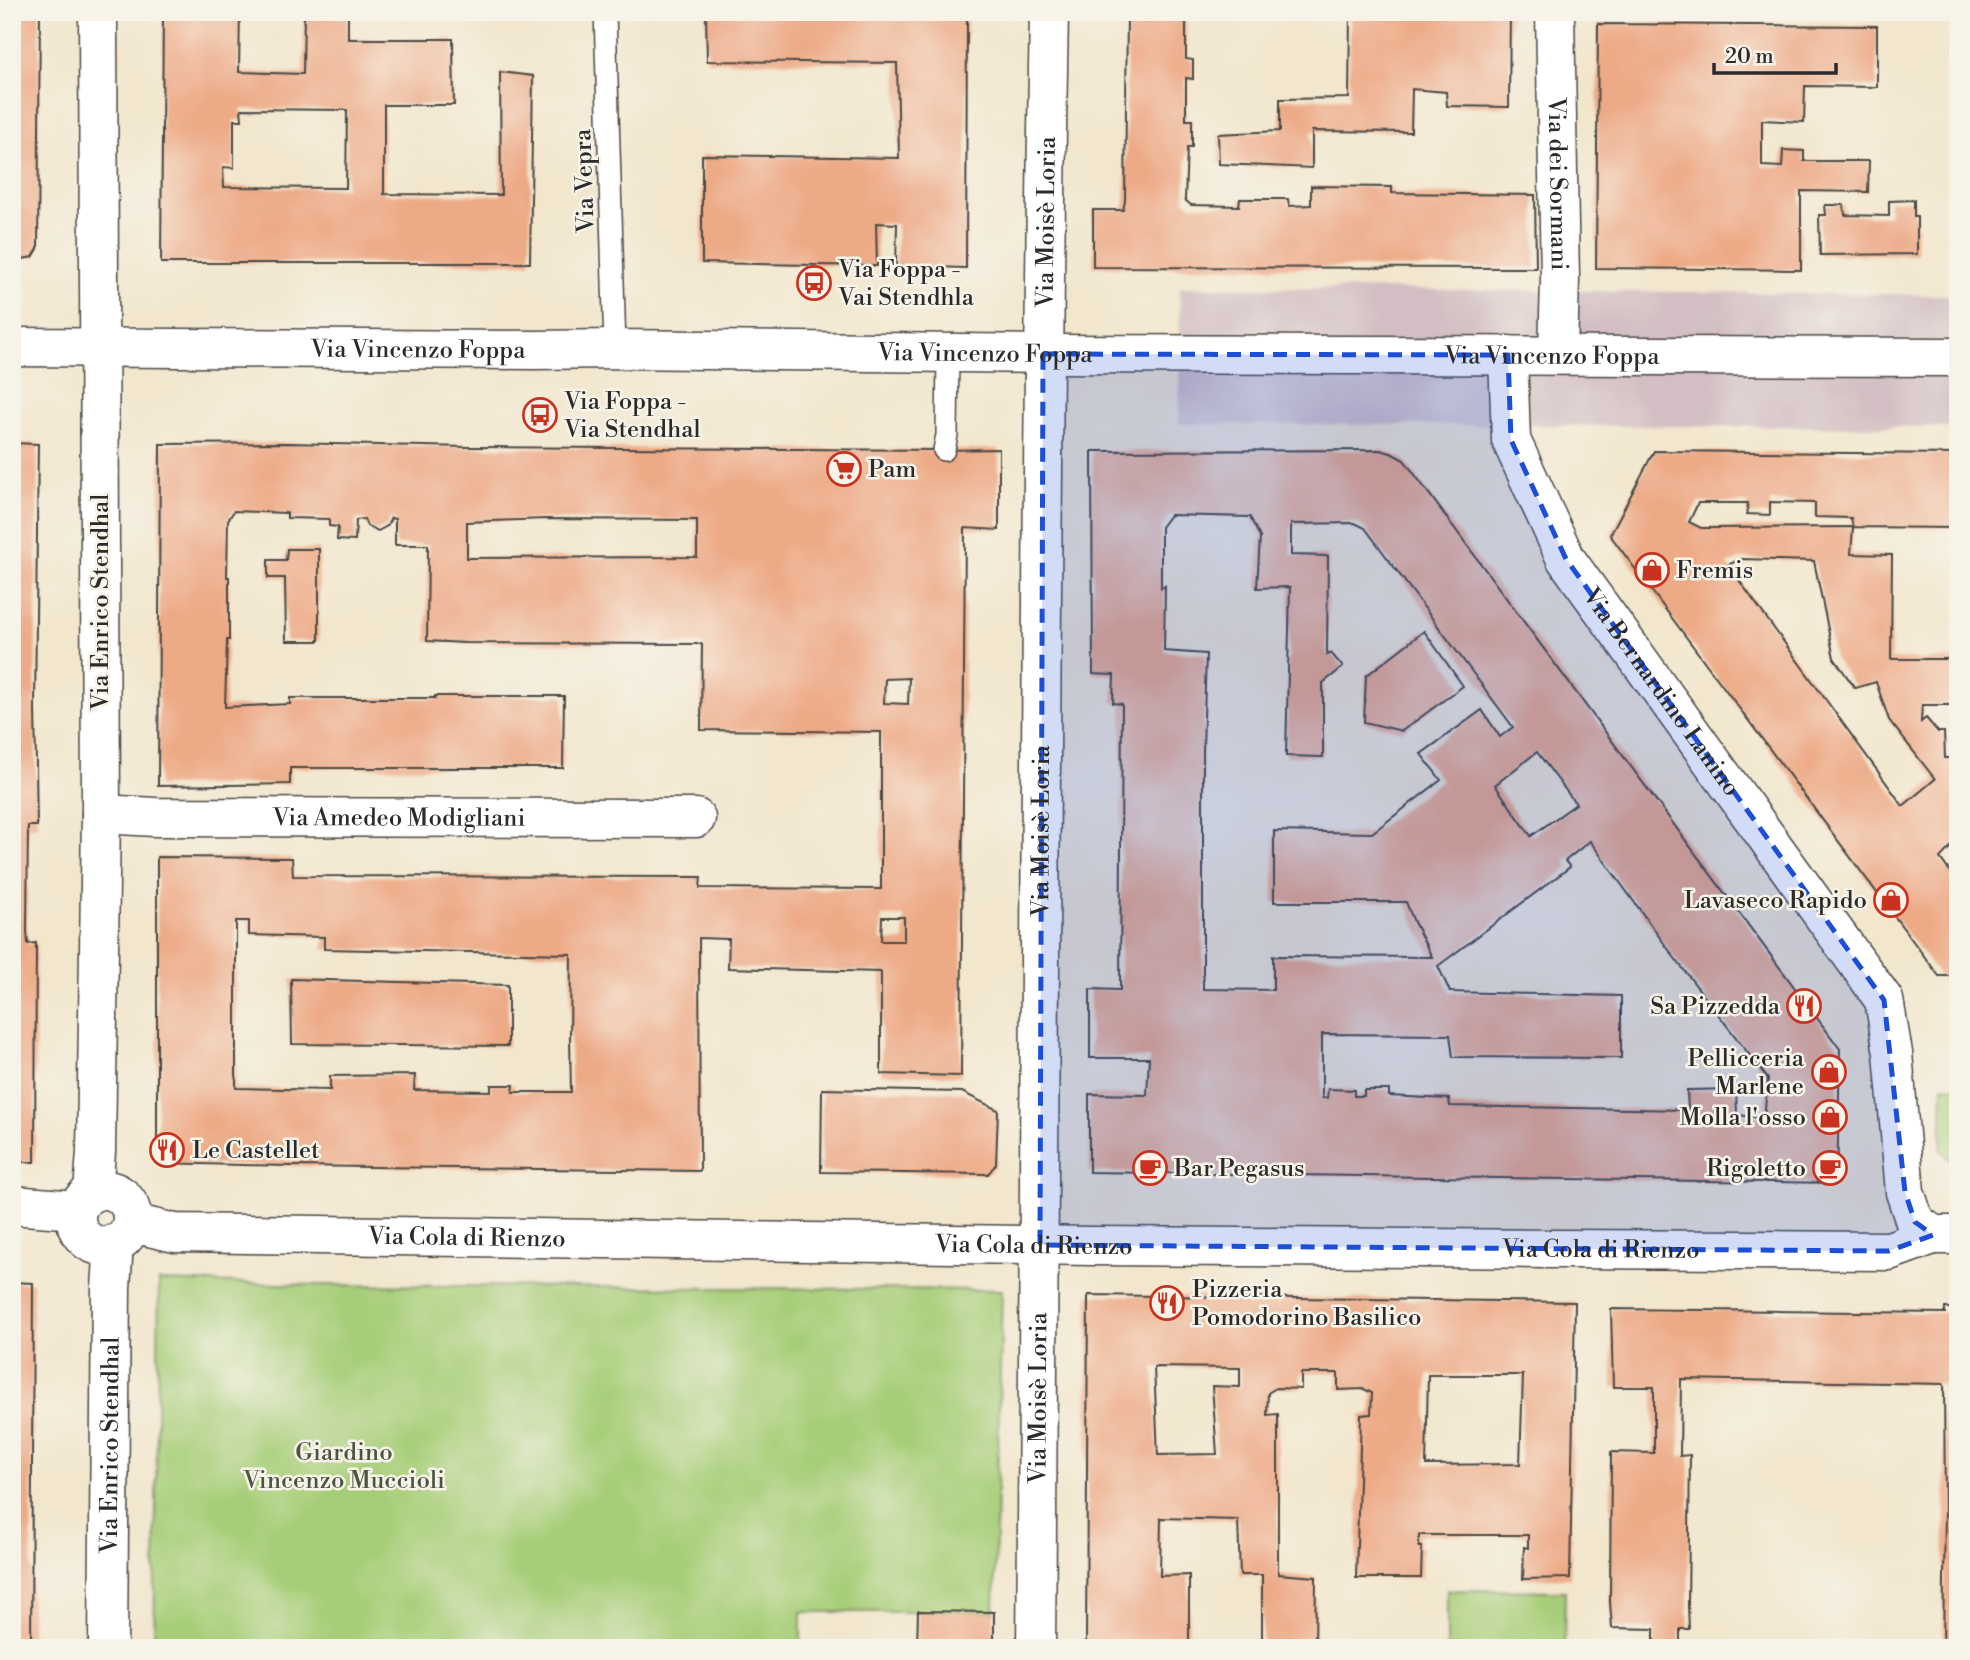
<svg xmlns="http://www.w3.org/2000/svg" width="1970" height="1660" viewBox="0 0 1970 1660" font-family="'Libre Bodoni',serif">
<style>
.industrial{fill:#d2bec3}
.green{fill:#a6cd77;stroke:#687c51;stroke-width:2}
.building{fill:#edaa87;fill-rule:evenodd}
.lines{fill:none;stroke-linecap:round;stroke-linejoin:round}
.service-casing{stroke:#494743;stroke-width:24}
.minor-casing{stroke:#494743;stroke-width:41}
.service{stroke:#fff;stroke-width:21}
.minor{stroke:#fff;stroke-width:38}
.marked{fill:#1d4ed8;fill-opacity:0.2;stroke:#1d4ed8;stroke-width:5;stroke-dasharray:14 9;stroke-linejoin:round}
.labels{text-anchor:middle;stroke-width:5;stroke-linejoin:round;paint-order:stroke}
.street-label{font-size:24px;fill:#2b2b2b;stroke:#f7f3e8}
.poi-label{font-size:24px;fill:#2b2b2b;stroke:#f7f3e8;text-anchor:start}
.park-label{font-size:24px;fill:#4a543e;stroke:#f7f3e8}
</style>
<rect width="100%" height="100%" fill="#f7f3e8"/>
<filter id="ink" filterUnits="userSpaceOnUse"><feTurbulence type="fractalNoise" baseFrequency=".0143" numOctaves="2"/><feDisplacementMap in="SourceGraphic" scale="14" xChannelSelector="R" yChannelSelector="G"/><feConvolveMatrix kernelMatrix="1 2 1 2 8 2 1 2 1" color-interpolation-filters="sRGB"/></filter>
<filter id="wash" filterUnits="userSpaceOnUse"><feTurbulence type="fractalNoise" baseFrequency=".00686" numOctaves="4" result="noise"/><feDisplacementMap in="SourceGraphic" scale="28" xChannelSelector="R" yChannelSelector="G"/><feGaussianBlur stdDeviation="1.57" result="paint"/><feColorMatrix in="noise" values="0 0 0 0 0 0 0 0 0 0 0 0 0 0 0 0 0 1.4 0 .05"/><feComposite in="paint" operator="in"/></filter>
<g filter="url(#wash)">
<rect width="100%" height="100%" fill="#f2e6cd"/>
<polygon class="industrial" points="1180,287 1958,295 1958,427 1179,424"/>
<g class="green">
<polygon points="1943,1086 1958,1087 1958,1163 1954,1163 1941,1150"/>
<polygon points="159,1281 320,1285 1002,1290 994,1612 801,1612 801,1648 154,1648"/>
<polygon points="1447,1590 1565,1591 1564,1648 1447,1648"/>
</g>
<g id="blocks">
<g class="building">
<polygon points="12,12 40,12 38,249 33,257 22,259 12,259"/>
<path d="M163,12H240L239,72L303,74L304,12H348V39H453L454,105H384V194L501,195L500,72L533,76L530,263H161ZM241,109L347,110L346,188L224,187L223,167L234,168V120H242Z"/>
<polygon points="706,12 967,12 966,268 896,266 897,224 876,223 877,266 702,263 702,155 899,158 897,63 707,61"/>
<polygon points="1127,12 1186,13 1186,59 1193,60 1193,79 1186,78 1186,120 1192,120 1192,147 1187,147 1185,200 1191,205 1239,206 1240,199 1288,199 1289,206 1311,205 1311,186 1392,187 1392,193 1535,195 1536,268 1093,267 1093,210 1123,210 1125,201"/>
<polygon points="1350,12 1415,12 1415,14 1447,14 1447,12 1510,12 1509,107 1447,106 1446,92 1412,89 1411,132 1312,131 1312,168 1219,164 1218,134 1280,131 1280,99 1349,98"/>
<polygon points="1598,24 1877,26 1877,87 1805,86 1804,122 1762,120 1762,166 1782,167 1783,150 1804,151 1804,161 1869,161 1868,192 1801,191 1801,270 1596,268"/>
<polygon points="1914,200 1914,216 1917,216 1917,254 1820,255 1819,215 1826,215 1825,205 1844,205 1845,215 1889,216 1889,201"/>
<polygon points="12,443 38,444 35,708 37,826 28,826 27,930 28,944 36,943 35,1162 12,1162"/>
<path d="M287,443L469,447L944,450L999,449V530L965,528L961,1076L881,1074V972L728,968L729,939L699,938L700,1171L290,1166L157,1163V857L292,858L293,876L701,877L700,888L881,889V732L701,730L702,644L465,643L427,641L428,545H395V519L391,518L387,526L378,531L367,526L364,519L356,520L355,541L337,540L338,527L329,526V519L287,518V513L234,511L228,520L227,577H229V640H227L225,707L290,704V698H435V696H564L563,768H290V784L158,786L160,444ZM546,519L697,520V557L467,558V522ZM909,678L908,704L884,703L885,679ZM882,917H904V941H881ZM236,921H249V935L324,937V949L571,954L570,1038L571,1092H513L514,1085H491V1091L414,1090L415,1075L330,1076V1090L236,1088Z"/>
<path d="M1380,450L1391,453L1404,460L1840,1049L1837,1183L1089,1172V1094L1147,1095L1149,1058H1090V989L1120,990L1122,704L1113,703L1114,675L1093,674L1092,451ZM1170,515L1250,517L1260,537L1257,588L1290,587L1286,756L1323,757V683L1343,667L1331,653L1327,655L1328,556L1291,555V524L1355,523L1365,528L1513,727L1500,737L1482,710L1421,754L1441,780L1372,833L1274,831V902H1406L1414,922L1432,957L1273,956V990L1203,989V750L1206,654L1164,651L1165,586L1161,588V527ZM1537,752L1576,804L1531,836L1495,785ZM1590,841L1674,957L1768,1079L1764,1118L1737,1115L1736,1089L1687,1090L1688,1110L1450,1106L1449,1099L1389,1096V1090H1364V1096H1354V1090L1328,1089L1327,1098H1322V1034L1450,1035L1453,1057L1621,1058V996L1450,992L1438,966L1570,867L1565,861Z"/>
<path d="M1654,451L1958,454V528L1853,527L1851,518L1815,517V503L1770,502V515L1747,514L1748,503H1698L1689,522L1701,528L1853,527L1851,554L1892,555L1891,659H1958V705H1922L1921,722L1926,718L1938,732H1944L1945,758H1958V839L1940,858L1958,883V976H1939L1610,535ZM1740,559L1814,561L1834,658L1855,688L1876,682L1889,720L1935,779L1903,806L1728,565Z"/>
<polygon points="287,549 319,549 319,641 286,641 285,578 268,578 268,560 286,560"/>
<polygon points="1424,631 1463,686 1402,731 1364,722 1366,676"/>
<polygon points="291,979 508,985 508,1046 292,1044"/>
<polygon points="822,1089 962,1092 998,1110 996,1164 988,1174 821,1172"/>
<polygon points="12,1282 33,1283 31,1648 12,1648"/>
<path d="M1088,1295L1575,1302L1570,1578L1523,1579L1524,1547L1528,1548V1535H1419V1547H1422L1421,1578H1356L1361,1415L1371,1414L1372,1393L1364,1389L1338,1390V1373H1301V1389L1276,1388L1268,1393L1267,1415L1278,1414V1574L1316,1577L1315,1648H1262V1575H1240L1238,1520L1161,1518L1160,1576L1189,1575V1648H1086ZM1154,1367L1240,1368V1387L1212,1386L1217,1454L1158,1455ZM1428,1375H1523L1520,1464L1426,1465Z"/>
<polygon points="1945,1308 1958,1308 1958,1648 1943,1648 1945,1508 1944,1384 1681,1379 1680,1456 1690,1455 1688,1605 1689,1629 1680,1629 1680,1648 1654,1648 1654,1629 1612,1628 1610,1602 1611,1452 1654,1453 1654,1387 1613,1387 1611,1309 1945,1313"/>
<polygon points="918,1611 994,1612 994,1648 917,1648"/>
</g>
</g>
</g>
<g filter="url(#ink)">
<use href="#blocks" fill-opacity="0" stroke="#494743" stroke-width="2"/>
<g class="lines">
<g class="service-casing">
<g id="service">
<polyline points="605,12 615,349"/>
<polyline points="944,450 947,435 948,353"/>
</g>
</g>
<g class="minor-casing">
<g id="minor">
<path id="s1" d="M1555,12L1560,278L1558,355"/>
<path id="s2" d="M12,347L534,350L615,349L1043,354L1958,357"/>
<path id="s3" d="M1508,355L1511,440L1566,559L1884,1000L1893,1053L1905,1192L1915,1222L1933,1235H1956"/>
<path id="s4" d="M101,814L155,817L696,818"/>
<circle cx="104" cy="1218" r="28"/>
<polyline points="93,1192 96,1152 101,814 98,12"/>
<polyline points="12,1205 77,1210"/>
<path id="s5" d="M132,1223L175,1233L1093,1246L1889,1251L1933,1235"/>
<path id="s6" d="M108,1648L111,1288L114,1243"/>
<path id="s7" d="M1036,1648C1041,1103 1039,557 1049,12"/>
</g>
</g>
<use href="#service" class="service"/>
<use href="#minor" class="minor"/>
</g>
</g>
<path class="marked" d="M1043,354L1508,355L1511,440L1566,559L1884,1000L1905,1192L1915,1222L1933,1235L1889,1251L1040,1245Z"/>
<defs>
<g id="bus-ring" transform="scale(1.75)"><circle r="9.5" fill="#f7f3e8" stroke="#c8321e" stroke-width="1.5"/><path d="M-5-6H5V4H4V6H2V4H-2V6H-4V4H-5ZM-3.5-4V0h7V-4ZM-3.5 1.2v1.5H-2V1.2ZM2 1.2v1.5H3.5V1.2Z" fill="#c8321e"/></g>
<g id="supermarket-ring" transform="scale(1.75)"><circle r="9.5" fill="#f7f3e8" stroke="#c8321e" stroke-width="1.5"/><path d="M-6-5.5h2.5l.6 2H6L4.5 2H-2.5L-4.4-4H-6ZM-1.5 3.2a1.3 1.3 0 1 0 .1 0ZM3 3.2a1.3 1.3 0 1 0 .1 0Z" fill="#c8321e"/></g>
<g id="shop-ring" transform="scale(1.75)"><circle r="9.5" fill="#f7f3e8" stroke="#c8321e" stroke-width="1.5"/><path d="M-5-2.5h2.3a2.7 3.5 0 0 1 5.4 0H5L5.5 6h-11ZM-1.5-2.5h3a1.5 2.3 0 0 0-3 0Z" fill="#c8321e"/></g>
<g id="restaurant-ring" transform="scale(1.75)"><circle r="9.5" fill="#f7f3e8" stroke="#c8321e" stroke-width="1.5"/><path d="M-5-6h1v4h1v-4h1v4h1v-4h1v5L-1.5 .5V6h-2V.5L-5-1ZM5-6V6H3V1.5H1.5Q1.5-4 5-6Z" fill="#c8321e"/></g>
<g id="cafe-ring" transform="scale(1.75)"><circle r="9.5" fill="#f7f3e8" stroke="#c8321e" stroke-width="1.5"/><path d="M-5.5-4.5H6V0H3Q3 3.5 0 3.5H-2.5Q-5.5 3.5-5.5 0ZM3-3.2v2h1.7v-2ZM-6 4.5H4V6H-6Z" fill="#c8321e"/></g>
</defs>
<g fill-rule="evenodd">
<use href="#bus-ring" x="814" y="283"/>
<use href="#bus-ring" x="540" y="415"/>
<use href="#supermarket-ring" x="844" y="469"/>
<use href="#shop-ring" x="1652" y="570"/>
<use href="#shop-ring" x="1891" y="900"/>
<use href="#restaurant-ring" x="1804" y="1006"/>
<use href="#shop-ring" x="1829" y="1072"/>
<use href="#shop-ring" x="1830" y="1117"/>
<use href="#restaurant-ring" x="167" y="1150"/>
<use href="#cafe-ring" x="1150" y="1168"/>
<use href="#cafe-ring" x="1830" y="1168"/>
<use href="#restaurant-ring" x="1167" y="1303"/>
</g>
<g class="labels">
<g class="street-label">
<text transform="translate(584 181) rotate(-92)" y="8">Via Vepra</text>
<text dy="8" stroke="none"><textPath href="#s1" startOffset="172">Via dei Sormani</textPath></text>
<text dy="8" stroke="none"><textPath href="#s7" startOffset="1426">Via Moisè Loria</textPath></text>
<text dy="8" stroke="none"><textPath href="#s2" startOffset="406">Via Vincenzo Foppa</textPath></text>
<text dy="8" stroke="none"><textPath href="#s2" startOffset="973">Via Vincenzo Foppa</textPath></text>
<text dy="8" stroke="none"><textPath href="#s2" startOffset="1540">Via Vincenzo Foppa</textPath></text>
<text transform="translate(100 602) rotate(-90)" y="8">Via Enrico Stendhal</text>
<text dy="8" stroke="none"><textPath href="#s3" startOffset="380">Via Bernardino Lanino</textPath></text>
<text dy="8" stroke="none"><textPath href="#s4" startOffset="298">Via Amedeo Modigliani</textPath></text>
<text dy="8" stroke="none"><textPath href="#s7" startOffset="817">Via Moisè Loria</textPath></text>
<text dy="8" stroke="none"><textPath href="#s5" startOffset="336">Via Cola di Rienzo</textPath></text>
<text dy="8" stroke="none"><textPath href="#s5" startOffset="903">Via Cola di Rienzo</textPath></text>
<text dy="8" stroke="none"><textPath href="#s5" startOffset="1470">Via Cola di Rienzo</textPath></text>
<text dy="8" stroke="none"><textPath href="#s7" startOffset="250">Via Moisè Loria</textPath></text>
<text dy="8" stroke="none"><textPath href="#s6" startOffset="203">Via Enrico Stendhal</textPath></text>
</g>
<g class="poi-label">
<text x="838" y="277">Via Foppa -<tspan x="838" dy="28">Vai Stendhla</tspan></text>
<text x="564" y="409">Via Foppa -<tspan x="564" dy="28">Via Stendhal</tspan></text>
<text x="868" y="477">Pam</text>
<text x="1676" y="578">Fremis</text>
<text x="1867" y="908" text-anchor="end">Lavaseco Rapido</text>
<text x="1780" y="1014" text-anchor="end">Sa Pizzedda</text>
<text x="1804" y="1066" text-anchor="end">Pellicceria<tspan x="1804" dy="28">Marlene</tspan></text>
<text x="1806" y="1125" text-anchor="end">Molla l'osso</text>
<text x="192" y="1158">Le Castellet</text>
<text x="1174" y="1176">Bar Pegasus</text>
<text x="1806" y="1176" text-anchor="end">Rigoletto</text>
<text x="1192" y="1297">Pizzeria<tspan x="1192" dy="28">Pomodorino Basilico</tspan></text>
</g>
<g class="park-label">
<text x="344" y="1460">Giardino<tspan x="344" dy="28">Vincenzo Muccioli</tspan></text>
</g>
</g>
<rect width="1970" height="1660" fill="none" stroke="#f7f3e8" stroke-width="42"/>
<path d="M1714 63v10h122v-10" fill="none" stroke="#2b2b2b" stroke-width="3.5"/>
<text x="1725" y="63" font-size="21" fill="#2b2b2b" stroke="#f7f3e8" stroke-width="5" paint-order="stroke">20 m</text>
</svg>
